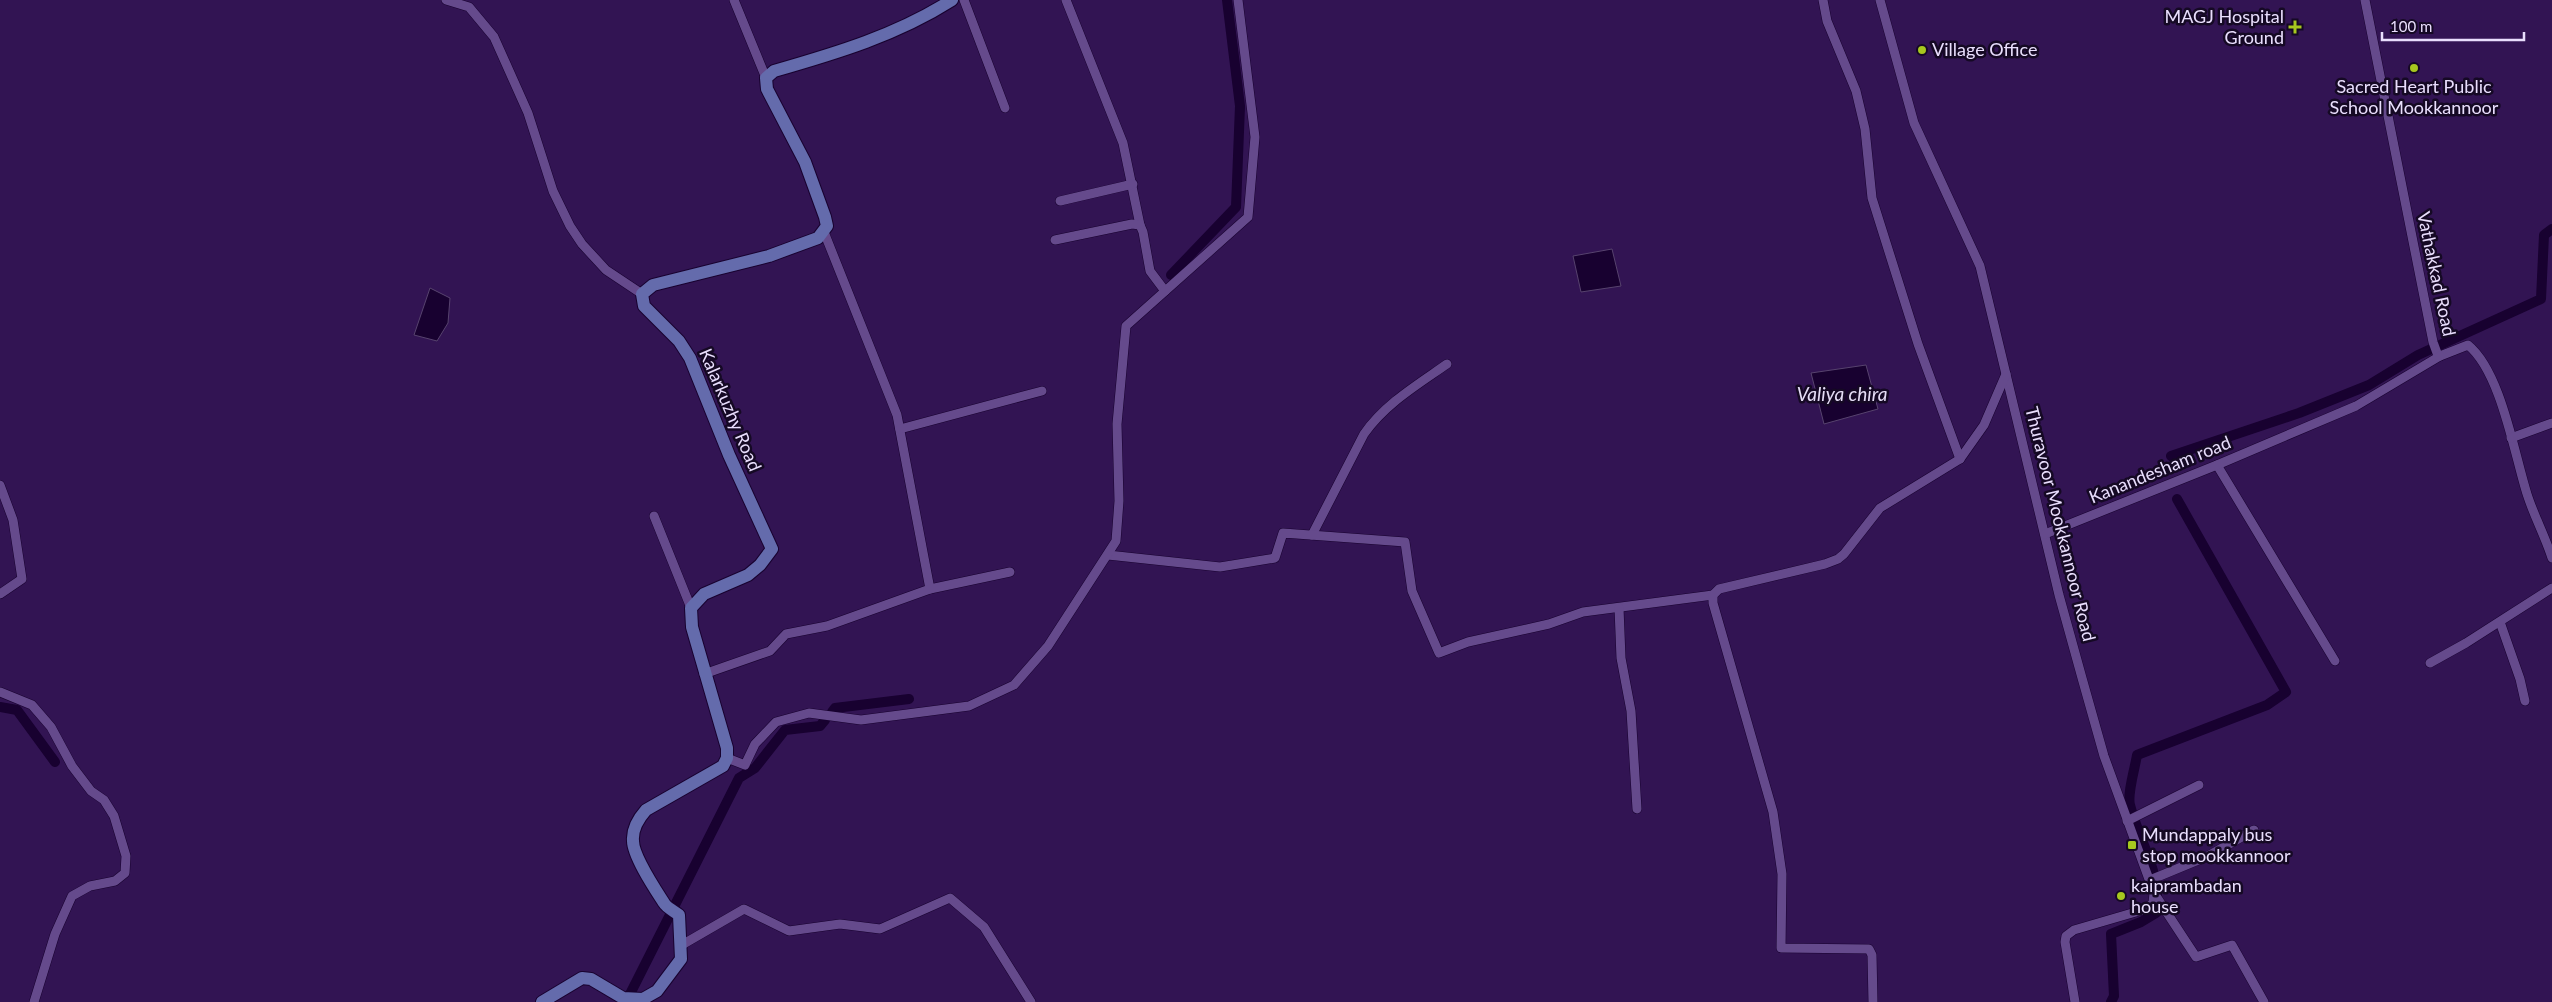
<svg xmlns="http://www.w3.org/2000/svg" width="2552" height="1002" viewBox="0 0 2552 1002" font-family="Lato,sans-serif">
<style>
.water{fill:#180130;stroke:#57436e}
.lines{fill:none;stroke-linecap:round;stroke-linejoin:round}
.canal{stroke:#180130;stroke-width:10}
.street-casing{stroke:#18022f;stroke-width:10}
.secondary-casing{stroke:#18022f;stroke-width:14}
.street{stroke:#654a8c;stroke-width:9}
.secondary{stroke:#646bac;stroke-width:12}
.poi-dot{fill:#a7c81f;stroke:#150924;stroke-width:2}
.labels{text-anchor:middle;stroke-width:5;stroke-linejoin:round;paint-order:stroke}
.poi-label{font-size:18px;fill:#e9defd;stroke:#150924;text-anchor:start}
.street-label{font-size:18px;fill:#e9defd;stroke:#150924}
.water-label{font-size:19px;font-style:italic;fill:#e5ddf6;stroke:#150924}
</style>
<rect width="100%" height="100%" fill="#321453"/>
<g class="water">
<polygon points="1612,249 1621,286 1581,292 1573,256"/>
<polygon points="430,288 450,298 448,323 437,341 414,335"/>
<polygon points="1866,365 1878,409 1824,424 1811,373"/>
</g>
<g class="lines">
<g class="canal">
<polyline points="1171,275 1236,207 1240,106 1227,0"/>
<polyline points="2171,456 2299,413 2369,385 2418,355 2541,299 2544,235 2552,229"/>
<polyline points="0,707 17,710 55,762"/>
<polyline points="832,712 835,708 909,699"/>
<polyline points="626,1002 739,778 755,768 785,730 820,726 825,720"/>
<path d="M2111,1002L2114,996L2111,934L2141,922L2156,913C2163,874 2139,842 2130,805C2127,794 2135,768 2137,755L2267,705L2286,692L2177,499"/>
</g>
<g class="street-casing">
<g id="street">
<polyline points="446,0 469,7 494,37 528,113 553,191 570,226 582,244 606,270 642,294"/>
<polyline points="734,0 766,78"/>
<polyline points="964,0 1005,108"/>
<polyline points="1066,0 1123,143 1140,225"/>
<polyline points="1823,0 1827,21 1856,91 1865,129 1872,198 1918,344 1960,459"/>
<polyline points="1880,0 1914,123 1980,266 2059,595 2082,678 2104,756 2154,893 2153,903 2146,909 2074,930 2066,936 2065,942 2075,1002"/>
<path d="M2365,0L2433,342L2437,353L2440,356L2468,345C2501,372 2514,453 2527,494C2534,516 2545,536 2552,558"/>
<polyline points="1060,201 1133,184"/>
<polyline points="824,232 897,415 930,589"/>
<polyline points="1055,240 1132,224 1140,225 1143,232 1150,271 1165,291"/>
<polyline points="900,429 1042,391"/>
<polyline points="2511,438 2552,423"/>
<polyline points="2217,465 2335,661"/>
<polyline points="0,485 13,520 22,579 0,594"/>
<polyline points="654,516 691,608"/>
<polyline points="2045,534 2217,465 2356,406 2440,356"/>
<path d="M1312,535L1364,434C1385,404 1417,385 1447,364"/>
<polyline points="1108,555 1220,567 1275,558 1283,533 1405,542 1412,591 1439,653 1468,642 1549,624 1583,612 1713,595"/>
<polyline points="1619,608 1621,658 1631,711 1637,809"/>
<polyline points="2500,622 2520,679 2525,701"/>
<polyline points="2430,663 2466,643 2552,588"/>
<polyline points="704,674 770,651 786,634 827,626 930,589 1010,572"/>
<polyline points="0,692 32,705 51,727 72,766 91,791 104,800 114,816 126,856 125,873 115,881 90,886 72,896 55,934 34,1002"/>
<polyline points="727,758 745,765 755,744 776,722 809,713 861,720 969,706 1014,685 1048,646 1116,541 1119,501 1117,424 1126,326 1248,217 1255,137 1238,0"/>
<polyline points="2127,821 2199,785"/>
<polyline points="2150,880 2208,856 2254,830"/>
<polyline points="2154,893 2196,957 2232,945 2264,1002"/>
<polyline points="680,946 744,909 789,931 840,924 880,929 950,898 984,927 1031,1002"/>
<polyline points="1873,1002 1872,955 1869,949 1781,948 1782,874 1773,812 1713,603 1713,595 1719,589 1825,564 1838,559 1844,554 1880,508 1960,459 1984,425 2006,374"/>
</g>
</g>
<g class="secondary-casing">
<path id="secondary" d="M542,1002L582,978L591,979L623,998L643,999L657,991L681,959L679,915C674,911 667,908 664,903C655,889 633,856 633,841C632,829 638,819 646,810L723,766L727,758V748L692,627L691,608L704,594L748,575L760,565L772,549L729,455L690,358L679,341L644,306L642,294L653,285L769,256L818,238L827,226L825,217L805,162L767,89L766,78L774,71C837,53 897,35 952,0"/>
</g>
<use href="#street" class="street"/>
<use href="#secondary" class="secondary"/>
</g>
<g class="poi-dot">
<path d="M2292.5 19.5h5v5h5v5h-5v5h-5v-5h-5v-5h5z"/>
<circle cx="1922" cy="50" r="5"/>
<circle cx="2414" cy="68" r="5"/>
<rect x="2127" y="840" width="10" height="10" rx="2.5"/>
<circle cx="2121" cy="896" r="5"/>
</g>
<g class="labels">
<g class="poi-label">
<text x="2284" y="23" text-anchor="end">MAGJ Hospital<tspan x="2284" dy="21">Ground</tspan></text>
<text x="1932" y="56">Village Office</text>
<text x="2414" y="93" text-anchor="middle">Sacred Heart Public<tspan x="2414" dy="21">School Mookkannoor</tspan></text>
<text x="2142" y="841">Mundappaly bus<tspan x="2142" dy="21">stop mookkannoor</tspan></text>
<text x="2131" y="892">kaiprambadan<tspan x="2131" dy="21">house</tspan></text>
</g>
<g class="street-label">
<text transform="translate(2436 274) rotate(78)" y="6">Vathakkad Road</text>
<text transform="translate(730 410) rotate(67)" y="6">Kalarkuzhy Road</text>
<text transform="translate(2160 470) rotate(-22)" y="6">Kanandesham road</text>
<text transform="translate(2060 524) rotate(76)" y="6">Thuravoor Mookkannoor Road</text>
</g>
<g class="water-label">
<text x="1842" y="401">Valiya chira</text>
</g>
</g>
<path d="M2382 32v8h142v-8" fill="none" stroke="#e9defd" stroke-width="2.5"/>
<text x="2390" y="32" font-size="15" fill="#e9defd" stroke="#150924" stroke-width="4" paint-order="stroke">100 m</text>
</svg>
